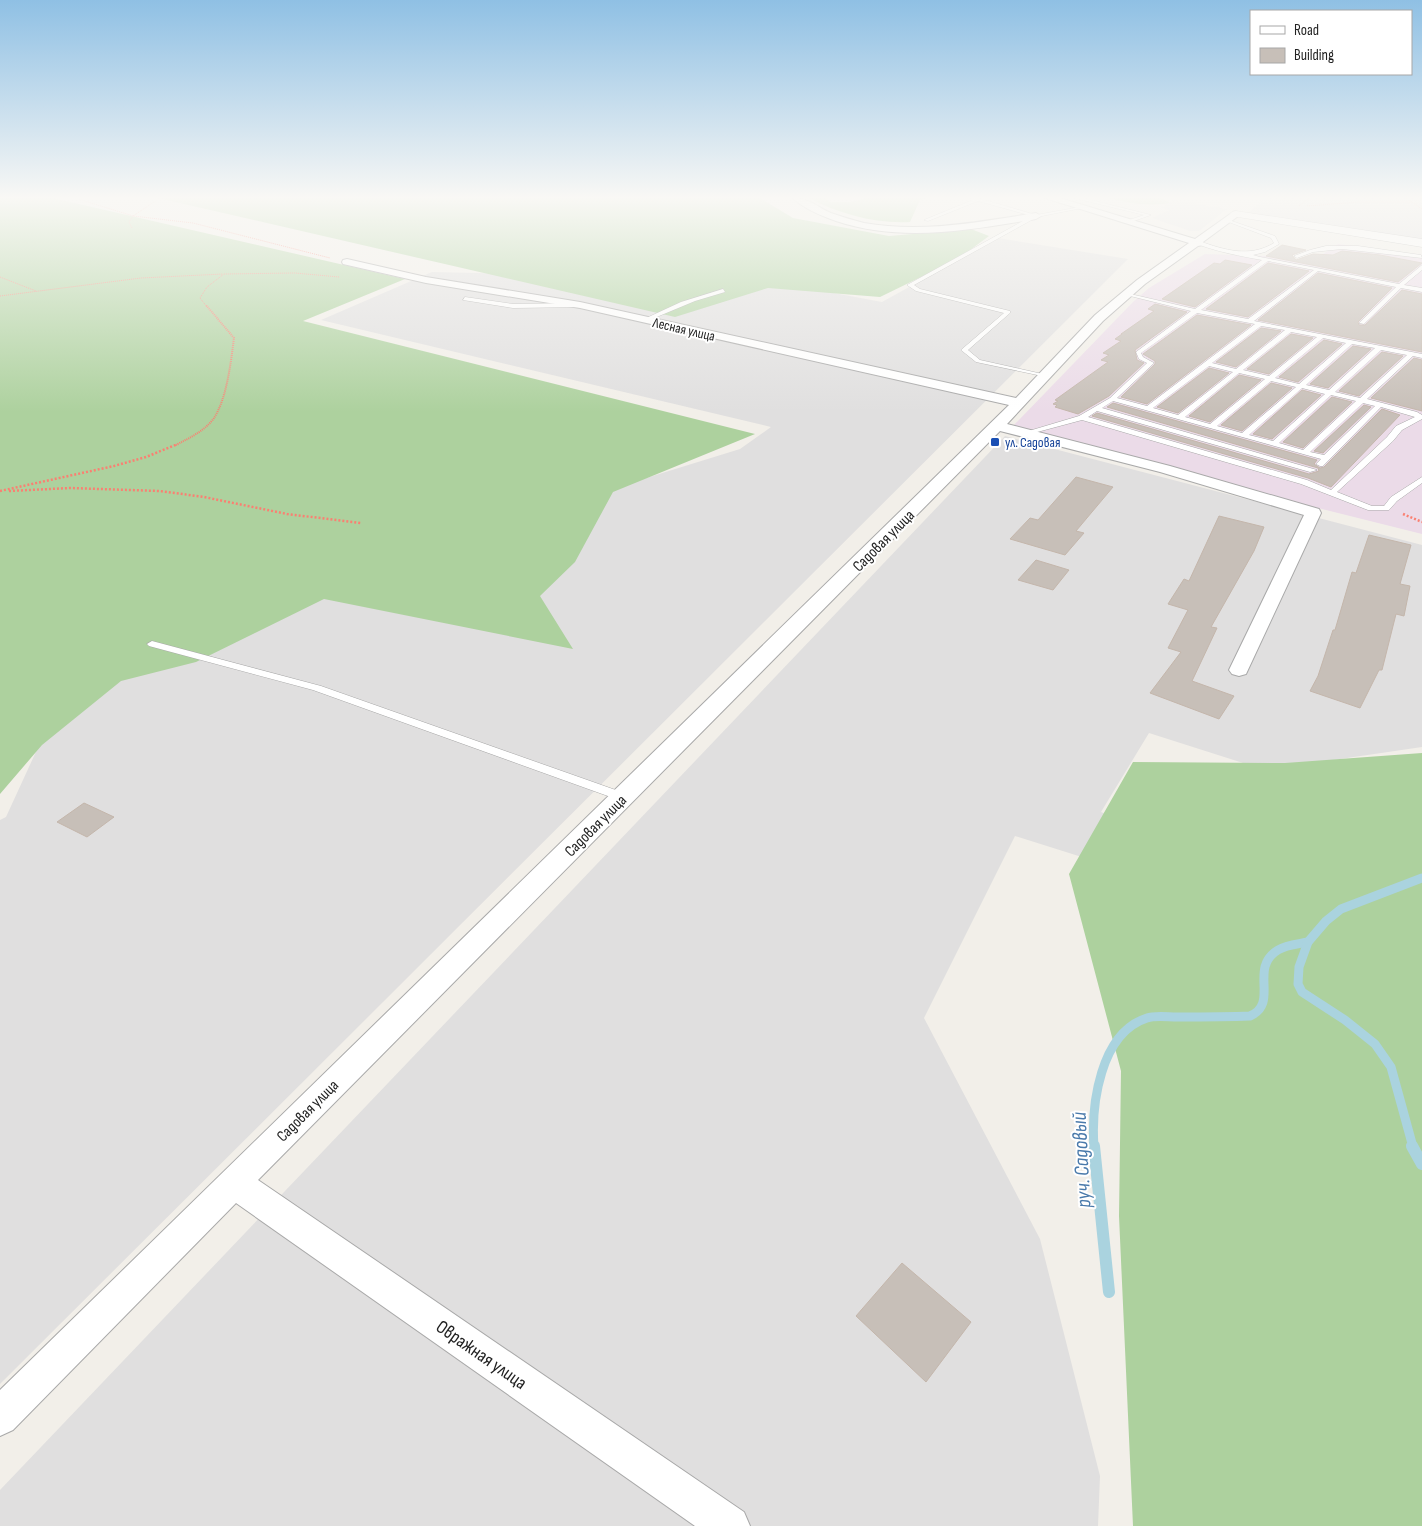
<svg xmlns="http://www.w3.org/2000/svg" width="1422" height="1526" viewBox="0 0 1422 1526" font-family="'Sofia Sans Condensed',sans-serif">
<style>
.residential{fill:#e0dfdf}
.industrial{fill:#ebdbe8}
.forest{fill:#add19e}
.parking{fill:#e2e2e2}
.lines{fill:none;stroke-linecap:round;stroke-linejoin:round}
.stream-far1{stroke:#aad3df;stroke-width:9}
.stream{stroke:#aad3df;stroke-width:12}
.building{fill:#c7bfb8;stroke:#c4b6ab}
.service-casing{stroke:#a9a9a9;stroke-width:1}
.minor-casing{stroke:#a9a9a9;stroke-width:2}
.tertiary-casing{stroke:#a9a9a9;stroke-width:1}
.path-far2{stroke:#fa8072;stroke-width:1;stroke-dasharray:1 1;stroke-linecap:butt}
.path-far1{stroke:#fa8072;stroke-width:2;stroke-dasharray:1 1;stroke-linecap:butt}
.path{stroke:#fa8072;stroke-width:2.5;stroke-dasharray:2 2;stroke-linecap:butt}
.service{fill:#fff;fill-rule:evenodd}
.minor{fill:#fff;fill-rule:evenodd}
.tertiary{fill:#fff;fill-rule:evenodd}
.transit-dot{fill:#1a4fb4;stroke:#fff;stroke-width:2}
.labels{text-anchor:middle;stroke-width:4;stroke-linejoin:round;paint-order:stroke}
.far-street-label{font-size:14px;fill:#222;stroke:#fff}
.far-transit-label{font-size:14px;fill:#164399;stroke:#fff;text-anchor:start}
.street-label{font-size:16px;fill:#222;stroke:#fff}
.near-street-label{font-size:19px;fill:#222;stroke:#fff}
.near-water-label{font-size:21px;font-style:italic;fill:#4a7aab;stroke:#fff}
</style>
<rect width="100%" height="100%" fill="#f2efe9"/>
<g class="residential">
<polygon points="1264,198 1422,198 1422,241 1251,214 1250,212"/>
<polygon points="998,238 1128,259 0,1384 0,820 6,817 51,719 177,623 740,449 771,427 321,320 432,272 558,275 632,255 882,302"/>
<polygon points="1005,436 1422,545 1422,747 1265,770 1149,733 1101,812 1194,848 1180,888 1015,836 924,1018 1040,1239 1100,1476 1098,1526 0,1526 0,1490"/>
</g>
<polygon class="industrial" points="1338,244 1422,255 1422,534 1258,493 1013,426 1133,302 1149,288 1205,254 1266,256 1308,264"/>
<g class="forest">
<polygon points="0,198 53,198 405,279 303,321 755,434 613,492 575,562 540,596 573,649 324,599 196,662 121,681 42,745 0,794"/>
<polygon points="158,198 760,198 793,218 889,236 971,229 989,236 958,259 880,297 768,288 675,317"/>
<path d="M809,198H826L830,202H850L866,198H927L920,200L910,222C876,224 839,214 809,198Z"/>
<path d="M1109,198H1161L1171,203C1150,206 1131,204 1109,198Z"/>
<polygon points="1422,753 1422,1526 1133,1526 1119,1216 1121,1071 1069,874 1133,762 1285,763"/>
</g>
<polygon class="parking" points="1173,200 1227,209 1199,231 1190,231 1152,218 1169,210 1161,208"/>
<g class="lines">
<g class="stream-far1">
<path d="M1094,1147C1091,1105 1100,1033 1147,1018C1155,1015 1168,1017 1177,1017C1202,1017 1226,1017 1250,1016C1280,1003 1248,968 1278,950C1286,945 1299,944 1308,942"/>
<polyline points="1413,1147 1391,1067 1375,1044 1345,1020 1302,992 1298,984 1299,967 1308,942 1326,921 1341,909 1422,878"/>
</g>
<g class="stream">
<polyline points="1094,1146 1109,1292"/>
<polyline points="1412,1146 1422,1164"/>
</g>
</g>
<g class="building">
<polygon points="1282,245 1306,250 1292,255 1296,260 1313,254 1333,255 1342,251 1380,255 1422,263 1398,282 1266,256"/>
<polygon points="1225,260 1252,265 1195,307 1162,299 1214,263 1220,264"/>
<polygon points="1268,263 1309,271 1248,317 1206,309"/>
<polygon points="1318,273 1392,288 1358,322 1359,325 1365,325 1402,290 1422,294 1422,352 1258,320"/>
<polygon points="1155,304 1187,312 1135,350 1137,360 1144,363 1109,396 1078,414 1055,407 1057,405 1053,404 1058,401 1055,400 1108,362 1101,360 1109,355 1103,353 1121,341 1115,339 1122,334 1121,334 1154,311 1148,309"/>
<polygon points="1197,315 1251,325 1147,404 1121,397 1155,364 1155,361 1143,354"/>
<polygon points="1261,328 1281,331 1236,367 1216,362"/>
<polygon points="1291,334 1313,338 1269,374 1247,369"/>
<polygon points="1324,340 1342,344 1298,382 1279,377"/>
<polygon points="1353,346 1371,349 1328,388 1310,384"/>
<polygon points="1382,352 1403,356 1359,396 1339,391"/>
<polygon points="1414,358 1422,360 1422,411 1371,398"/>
<polygon points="1209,368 1229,373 1178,413 1157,407"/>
<polygon points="1239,375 1261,380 1210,422 1189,416"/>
<polygon points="1271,383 1292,388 1242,431 1221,425"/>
<polygon points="1302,390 1321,395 1272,439 1253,434"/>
<polygon points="1332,397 1352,402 1303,448 1283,442"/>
<polygon points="1113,403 1317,460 1314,464 1320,468 1324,467 1382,409 1400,415 1331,487 1308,478 1092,416 1097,413 1309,474 1319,471 1318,468 1107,407"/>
<polygon points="1364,405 1371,407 1323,453 1314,451"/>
<polygon points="1076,477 1113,487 1076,531 1084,533 1065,555 1010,539 1030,518 1038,520"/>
<polygon points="1219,516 1264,527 1254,551 1211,627 1217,628 1192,681 1234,696 1219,719 1150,693 1181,652 1168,648 1188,610 1168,604 1184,579 1189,581"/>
<polygon points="1369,535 1411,545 1400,584 1410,586 1404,616 1396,614 1382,670 1379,670 1360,708 1310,691 1318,676 1333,630 1335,630 1352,572 1356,573"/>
<polygon points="1036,560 1069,570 1053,590 1018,580"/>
<polygon points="84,803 114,817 87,837 57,822"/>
<polygon points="902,1263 971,1322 926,1382 856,1316"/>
</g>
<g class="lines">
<g class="service-casing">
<g id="service">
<polygon points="970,198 978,198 1036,215 1080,207 1082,208 1037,217 914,285 920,289 1010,311 1010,313 968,350 980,360 1047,375 1047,377 976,362 961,350 1004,313 916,291 907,285 1032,216 978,201 928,221 924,220 973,200"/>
<polygon points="1074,198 1083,198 1151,215 1128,223 1126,221 1144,215"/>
<path d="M1226,219L1275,236L1279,244L1265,252L1253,255L1260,257L1399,284L1422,265V270L1404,285L1422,288V292L1401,288L1364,324L1359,323L1396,287L1318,271L1254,321L1422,354V358L1413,356L1367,399L1417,412L1422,415V419L1402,430L1393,441L1337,492L1372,506H1384L1391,497L1422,477V483L1397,501L1389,510H1368L1301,484L1082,420L1026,435L1022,433L1079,416L1110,398L1147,363L1139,359L1136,352L1191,311L1126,295V293L1195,309L1262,260C1240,256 1218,252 1197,244L1199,241C1225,250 1249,258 1274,243L1271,238L1226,221ZM1268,261L1314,270L1248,319L1201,310ZM1197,313L1255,324L1147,406L1117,398L1154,363L1143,357L1141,353ZM1261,326L1285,330L1236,369L1212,363ZM1291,332L1317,337L1269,376L1243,370ZM1323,338L1346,343L1299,384L1275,378ZM1352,344L1375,348L1329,390L1306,385ZM1381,350L1407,355L1360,398L1335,392ZM1209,366L1233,372L1178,415L1153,408ZM1239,373L1265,379L1210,424L1185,417ZM1271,381L1296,387L1242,433L1217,426ZM1302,388L1325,394L1273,441L1249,435ZM1331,395L1356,401L1303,450L1279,443ZM1113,401L1321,459L1316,464L1320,466H1323L1381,407L1415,417L1396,426L1387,437L1331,490L1307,480L1088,417L1097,411L1310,472L1317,470L1102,408ZM1363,403L1375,406L1324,455L1310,452Z"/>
<polygon points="1326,246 1358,246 1421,255 1422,258 1342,249 1313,252 1297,258 1294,256 1310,250"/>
<polygon points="723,289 725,292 695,301 647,321 642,320 681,302"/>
<polygon points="465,297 513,304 580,303 583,305 580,307 513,308 463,300"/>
<polygon points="152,641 321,686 627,794 629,797 627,800 619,800 313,690 149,646 147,644"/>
</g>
</g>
<g class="minor-casing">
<g id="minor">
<path d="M793,198C809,198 817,207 831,213C842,217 853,220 864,223C922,233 979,222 1036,213L1041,216L1036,219C970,230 902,243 836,221C822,216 804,209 793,198Z"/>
<polygon points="1045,198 1060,198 1195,239 1233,212 1236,211 1241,214 1203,242 1203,245 1198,246 1145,284 1103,321 1007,424 1170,466 1319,509 1321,513 1246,674 1239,676 1232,674 1229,670 1304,515 1160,472 1000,431 258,1180 744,1512 750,1526 695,1526 236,1203 13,1430 0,1436 0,1390 1009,405 580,308 426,283 343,264 342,262 343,260 347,259 426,277 580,302 1016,398 1095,315 1137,280 1189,243"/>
</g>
</g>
<g class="tertiary-casing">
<polygon id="tertiary" points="1236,211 1422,239 1422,247 1232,216 1230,214 1232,212"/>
</g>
<g class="path-far2">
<polyline points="75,198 133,216 193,223 330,258"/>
<polyline points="1406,198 1422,209"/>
<polyline points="1299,206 1309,198"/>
<polyline points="1307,206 1359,202 1411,202"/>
<polyline points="132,228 129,222 133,216 160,198"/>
<polyline points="0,277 36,291"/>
<polyline points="0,296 141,278 223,274"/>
<polyline points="207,307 200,298 207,287 224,274 295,273 339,277"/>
</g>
<path class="path-far1" d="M176,445C189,438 205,431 214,418C227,398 231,361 234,338L206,305"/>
<g class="path">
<polyline points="0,491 114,466 146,457 178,444"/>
<polyline points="9,491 70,488 160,491 204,497 287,514 361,523"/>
<polyline points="1403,514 1422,522"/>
</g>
<use href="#service" class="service"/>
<use href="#minor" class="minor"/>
<use href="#tertiary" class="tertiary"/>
</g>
<linearGradient id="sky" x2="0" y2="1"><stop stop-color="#8fc0e4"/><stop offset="0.48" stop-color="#f9f8f5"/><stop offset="1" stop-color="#f9f8f5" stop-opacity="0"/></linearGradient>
<rect width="1422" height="412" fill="url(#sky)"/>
<rect class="transit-dot" x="990" y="437" width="10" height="10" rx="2.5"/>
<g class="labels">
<g class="far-street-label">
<text transform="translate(684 329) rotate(13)" y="5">Лесная улица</text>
</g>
<g class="far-transit-label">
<text x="1005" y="447">ул. Садовая</text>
</g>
<g class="street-label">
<text transform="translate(883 540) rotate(-45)" y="6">Садовая улица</text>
<text transform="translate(595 825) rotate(-45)" y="6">Садовая улица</text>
<text transform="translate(307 1110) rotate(-45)" y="6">Садовая улица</text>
</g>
<g class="near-street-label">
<text transform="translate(482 1354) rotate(35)" y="7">Овражная улица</text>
</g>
<g class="near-water-label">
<text transform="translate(1081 1160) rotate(-93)" y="7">руч. Садовый</text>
</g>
</g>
<rect x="1250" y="10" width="162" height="65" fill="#ffffff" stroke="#a7a7a7"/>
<rect x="1260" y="26" width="25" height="8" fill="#ffffff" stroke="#a7a7a7"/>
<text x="1294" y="35" font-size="15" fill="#222222">Road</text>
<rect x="1260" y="48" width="25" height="15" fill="#c7bfb8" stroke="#a7a7a7"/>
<text x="1294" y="60" font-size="15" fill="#222222">Building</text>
</svg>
